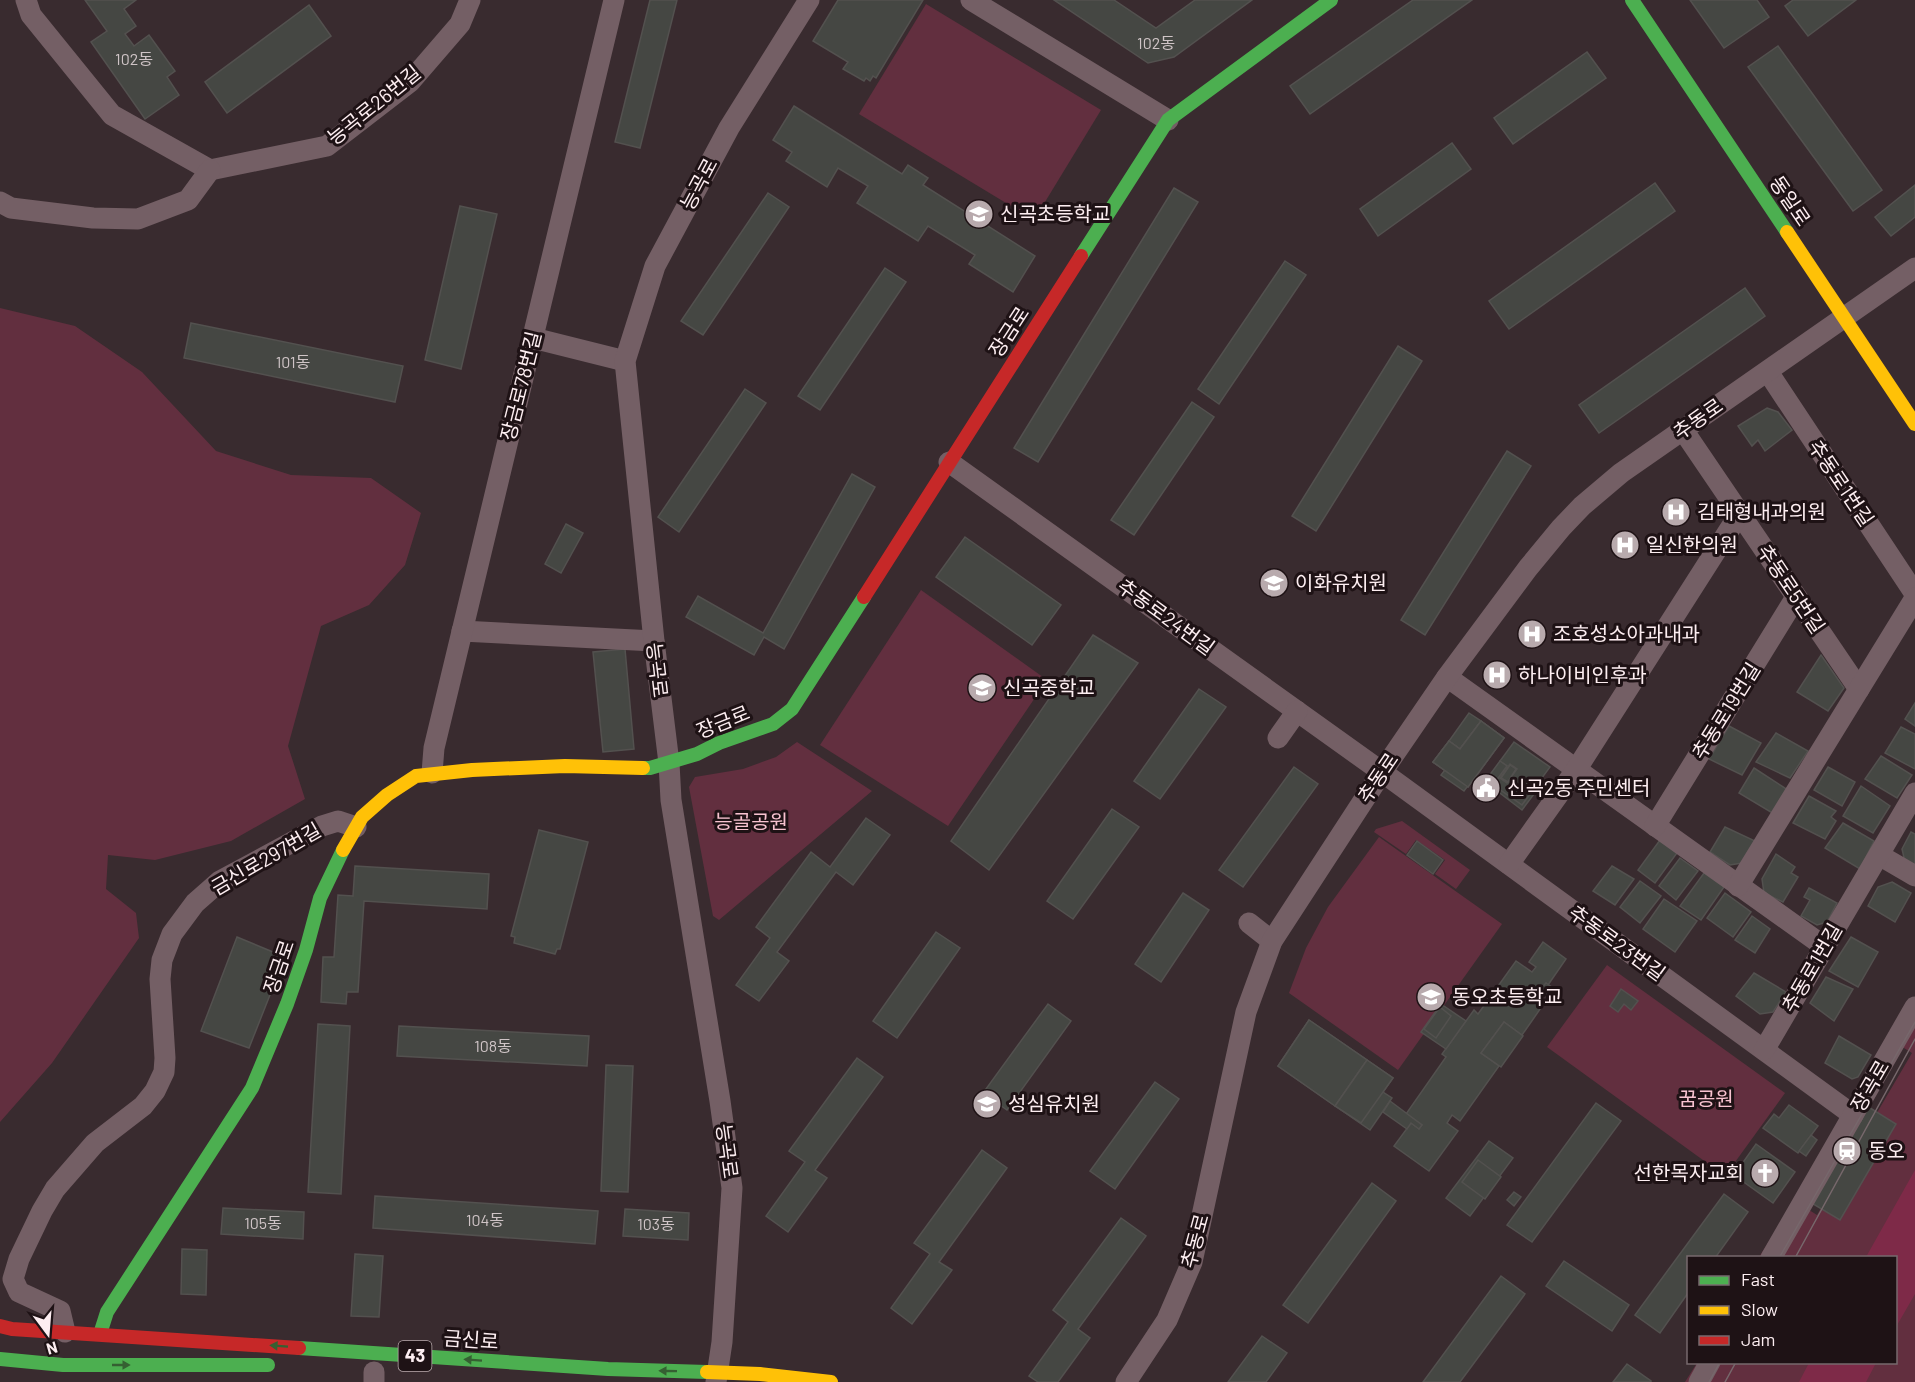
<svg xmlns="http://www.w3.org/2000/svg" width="1915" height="1382" viewBox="0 0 1915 1382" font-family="Barlow,'Noto Sans KR',sans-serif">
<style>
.green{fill:#622f3f}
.water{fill:#7e2a48}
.building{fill:#454743;stroke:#53514f;stroke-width:1.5}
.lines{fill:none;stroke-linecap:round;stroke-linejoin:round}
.street{stroke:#745f65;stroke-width:21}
.fast{stroke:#4caf50;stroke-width:14}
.slow{stroke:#ffc107;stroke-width:14}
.jam{stroke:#c62828;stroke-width:14}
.tram{stroke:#77686c;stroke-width:1.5}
.oneway{fill:#356032}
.labels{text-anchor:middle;stroke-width:6;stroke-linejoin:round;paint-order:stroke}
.number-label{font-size:16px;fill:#cfc4c6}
.shield{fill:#1e1215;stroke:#baacaf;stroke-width:1.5}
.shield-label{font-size:18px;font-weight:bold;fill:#fdeef1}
.street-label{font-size:20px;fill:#fdeef1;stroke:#1e1215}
.poi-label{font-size:20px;fill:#fdeef1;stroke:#1e1215;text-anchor:start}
.park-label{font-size:20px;fill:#f8c3d0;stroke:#1e1215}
</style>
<rect width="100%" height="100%" fill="#392b2f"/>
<g class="green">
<polygon points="926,4 1101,110 1034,220 859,114"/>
<polygon points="0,308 75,326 142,372 216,451 291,475 371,478 421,513 405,565 369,605 321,626 288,746 305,799 231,841 155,860 108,855 106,889 136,913 139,938 52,1063 0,1122"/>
<polygon points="921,590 1047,680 948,826 820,745"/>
<polygon points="797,742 872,791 719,920 713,916 689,787 695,777 743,769 776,757"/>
<polygon points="1402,821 1470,870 1456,889 1435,874 1445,860 1416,840 1406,854 1374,832 1376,829"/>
<polygon points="1379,837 1502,924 1398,1070 1289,993 1306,948 1328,907"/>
<polygon points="1607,965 1785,1093 1725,1176 1547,1047"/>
<polygon points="1915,1004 1915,1382 1685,1382 1697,1363 1896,1362 1896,1258 1759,1257 1795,1201 1817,1215 1912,1053 1891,1040"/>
</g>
<g class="water">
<polygon points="1915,1170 1915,1294 1896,1327 1896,1258 1866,1257"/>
<polygon points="1809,1363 1809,1362 1876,1363 1866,1382 1799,1382"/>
</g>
<g class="building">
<polygon points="85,0 136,0 124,9 136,26 125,34 134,46 149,35 175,71 167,77 179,95 145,119 91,42 107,31"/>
<polygon points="650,0 677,0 640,148 615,142"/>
<polygon points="838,0 923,0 876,78 873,76 870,81 866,78 864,81 843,69 848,62 813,41"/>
<polygon points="1054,0 1114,0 1156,28 1195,0 1252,0 1174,57 1148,63"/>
<polygon points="1413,0 1472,0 1310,114 1290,86"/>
<polygon points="1690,0 1757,0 1769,17 1724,48"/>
<polygon points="1793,0 1856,0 1808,36 1785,6"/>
<polygon points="309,5 331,36 227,113 205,82"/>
<polygon points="1778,46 1882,190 1853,211 1748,67"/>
<polygon points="1587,52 1606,78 1513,144 1494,118"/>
<polygon points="794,106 902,174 908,165 928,178 923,185 1035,256 1013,292 969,264 975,255 928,226 918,241 857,203 868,186 838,168 827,187 786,161 792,152 773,140"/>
<polygon points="1452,143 1471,169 1378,236 1360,209"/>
<polygon points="1655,183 1675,211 1509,329 1489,301"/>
<polygon points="1915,185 1915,217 1891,236 1875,217"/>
<polygon points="1174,188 1198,202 1038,462 1014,448"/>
<polygon points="768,193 789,207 703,335 681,321"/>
<polygon points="460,206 497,214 461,369 425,360"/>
<polygon points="1285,261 1306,275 1219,404 1198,389"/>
<polygon points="885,268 906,282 820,410 798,396"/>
<polygon points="1745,288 1765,316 1599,433 1579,405"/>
<polygon points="191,323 403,366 395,402 184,358"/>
<polygon points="1398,346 1422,361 1316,531 1292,516"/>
<polygon points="745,389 766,403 679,532 658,517"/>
<polygon points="1192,402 1214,417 1134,535 1111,520"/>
<polygon points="1767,408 1778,412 1792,430 1765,451 1758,440 1752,446 1738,426"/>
<polygon points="1507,451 1531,466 1425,635 1401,620"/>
<polygon points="852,474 875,487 784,649 764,637 754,655 686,617 698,596 763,633"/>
<polygon points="566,524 583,533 561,573 545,564"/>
<polygon points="965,537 1061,605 1032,645 936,577"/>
<polygon points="1093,635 1138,663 989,870 951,841"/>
<polygon points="625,649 634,749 603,752 593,652"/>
<polygon points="1821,655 1844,688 1828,711 1797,692"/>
<polygon points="1199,689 1226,707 1160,799 1134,781"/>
<polygon points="1915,703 1915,726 1905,719"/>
<polygon points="1469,713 1481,721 1460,749 1449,741"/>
<polygon points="1481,721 1504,738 1468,787 1433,762 1449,741 1460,749"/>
<polygon points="1481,721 1504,738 1464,791 1441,775 1445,770 1433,762 1449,741 1460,749"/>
<polygon points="1481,721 1504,738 1468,787 1433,762 1449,741 1460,749"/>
<polygon points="1729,726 1761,743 1742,775 1709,759"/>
<polygon points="1901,727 1915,734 1915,769 1885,753"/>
<polygon points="1776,733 1808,751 1790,778 1756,762"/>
<polygon points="1514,742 1550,767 1522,805 1493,785 1507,766 1500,761"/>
<polygon points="1881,756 1912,775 1897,798 1865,779"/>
<polygon points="1500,761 1507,766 1490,789 1486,790 1483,788 1483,784"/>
<polygon points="1510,764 1517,769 1507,783 1500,778"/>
<polygon points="1510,765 1516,769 1508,782 1501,778"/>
<polygon points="1294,767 1318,784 1243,887 1219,870"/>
<polygon points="1828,767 1855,782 1842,806 1814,790"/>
<polygon points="1754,768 1788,790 1774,814 1739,793"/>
<polygon points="1541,780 1543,782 1522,810 1492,787 1493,785 1522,805"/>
<polygon points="1861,786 1890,806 1873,833 1843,816"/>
<polygon points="1809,796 1836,811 1831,817 1836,821 1825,839 1793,823"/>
<polygon points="1112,809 1139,827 1073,919 1047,901"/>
<polygon points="866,818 890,835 853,885 836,872 777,952 789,961 759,1001 736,985 770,938 756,927 811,852 830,867"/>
<polygon points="1843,823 1874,841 1860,869 1825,848"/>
<polygon points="1725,827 1755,841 1742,863 1730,865 1710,852"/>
<polygon points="539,830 588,842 560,949 557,949 555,954 514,943 515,937 511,936"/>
<polygon points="1911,832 1915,834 1915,868 1905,862 1902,849"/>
<polygon points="1660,840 1677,853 1655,883 1638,870"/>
<polygon points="1417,841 1443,860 1433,874 1407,855"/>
<polygon points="1776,854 1795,867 1791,873 1798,877 1783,902 1764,893 1762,879"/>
<polygon points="1680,858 1698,871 1676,900 1659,886"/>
<polygon points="355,866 489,874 487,909 364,901 358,992 347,992 346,1004 321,1002 323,957 334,957 338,895 353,896"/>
<polygon points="1612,866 1634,879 1615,905 1593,891"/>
<polygon points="1704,873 1724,887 1701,920 1680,906"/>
<polygon points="1640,881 1661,896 1640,923 1620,907"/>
<polygon points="1892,882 1911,893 1895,922 1868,906 1878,887"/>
<polygon points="1809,888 1837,903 1827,922 1817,925 1801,916 1810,900 1804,897"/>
<polygon points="1183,893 1209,910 1161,982 1135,964"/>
<polygon points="1725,893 1751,912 1733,937 1707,918"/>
<polygon points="1664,899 1697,921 1675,952 1643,929"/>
<polygon points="1752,916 1770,929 1755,953 1735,940"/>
<polygon points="936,932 960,948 897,1038 873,1021"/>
<polygon points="237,937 285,957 249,1048 201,1031"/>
<polygon points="1851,937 1878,952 1858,987 1829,971"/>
<polygon points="1543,942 1566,959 1548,985 1546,983 1540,990 1543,992 1537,1000 1543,1005 1522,1035 1504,1022 1481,1053 1499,1066 1460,1121 1452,1115 1447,1123 1458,1131 1429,1171 1394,1146 1411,1123 1419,1129 1422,1125 1406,1114 1446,1057 1442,1054 1474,1010 1478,1014 1516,961 1532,972 1536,967 1529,962"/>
<polygon points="1754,973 1786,992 1773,1012 1760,1014 1736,996"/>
<polygon points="1826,977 1853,989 1834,1021 1810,1003"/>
<polygon points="1546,983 1556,990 1550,997 1540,990"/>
<polygon points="1621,989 1638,1001 1631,1010 1624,1004 1618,1012 1610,1006"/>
<polygon points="1048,1004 1071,1021 1007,1110 983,1093"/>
<polygon points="1441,1004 1466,1021 1446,1049 1421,1032"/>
<polygon points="1440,1007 1451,1016 1436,1038 1424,1029"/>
<polygon points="1309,1020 1393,1078 1383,1092 1392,1098 1370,1130 1278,1066"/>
<polygon points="1309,1020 1367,1060 1335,1106 1278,1066"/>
<polygon points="1504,1022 1523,1036 1501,1067 1481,1053"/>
<polygon points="318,1024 350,1026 341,1194 308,1192"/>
<polygon points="399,1026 589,1036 587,1066 397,1056"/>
<polygon points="1839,1036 1871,1055 1858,1077 1852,1079 1825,1063"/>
<polygon points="857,1058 883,1077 815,1170 827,1178 788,1232 766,1216 805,1162 789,1151"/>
<polygon points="1367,1060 1393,1078 1361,1123 1335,1106"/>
<polygon points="606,1065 633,1066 628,1192 601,1191"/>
<polygon points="1155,1082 1179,1099 1115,1189 1090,1171"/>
<polygon points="1854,1098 1896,1124 1840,1220 1798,1195"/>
<polygon points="1390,1101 1422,1125 1419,1129 1411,1123 1407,1129 1383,1112"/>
<polygon points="1596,1103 1621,1121 1532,1242 1507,1225"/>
<polygon points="1789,1105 1818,1126 1798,1153 1763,1128 1774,1114 1779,1118"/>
<polygon points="1811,1135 1817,1140 1806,1156 1799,1151"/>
<polygon points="1489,1141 1513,1158 1470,1216 1446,1198"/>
<polygon points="1756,1144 1795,1172 1773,1203 1734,1175"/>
<polygon points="982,1150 1007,1168 939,1262 952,1270 912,1324 891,1308 930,1254 914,1243"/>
<polygon points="1478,1160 1501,1177 1485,1199 1462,1182"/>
<polygon points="1372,1183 1396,1201 1308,1323 1283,1305"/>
<polygon points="1514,1192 1521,1197 1514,1206 1507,1200"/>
<polygon points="1724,1194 1748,1212 1715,1258 1688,1258 1688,1293 1660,1333 1635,1315"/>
<polygon points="375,1196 598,1211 595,1244 373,1228"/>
<polygon points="223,1208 304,1212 303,1239 221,1234"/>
<polygon points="625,1209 689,1213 688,1240 623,1236"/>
<polygon points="1121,1218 1146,1236 1078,1329 1090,1338 1058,1382 1038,1382 1029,1376 1068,1322 1053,1310"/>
<polygon points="182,1249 207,1250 206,1295 181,1294"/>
<polygon points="355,1254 383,1256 379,1317 351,1316"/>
<polygon points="1564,1261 1629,1305 1612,1331 1546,1286"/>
<polygon points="1501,1276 1525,1294 1460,1382 1423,1382"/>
<polygon points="1262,1336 1287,1353 1266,1382 1228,1382"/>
<polygon points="1627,1364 1651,1381 1651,1382 1613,1382"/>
</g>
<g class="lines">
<g class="street">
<polyline points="26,0 31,15 112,115 210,170 327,146 410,82 460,24 470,0"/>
<polyline points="971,0 1168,120"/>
<polyline points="0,202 11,208 93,218 138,219 188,200 210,170"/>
<polyline points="533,338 625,361"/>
<polyline points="1768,372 1915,594"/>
<polyline points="1683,430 1859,689"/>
<polyline points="949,462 1382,772 1853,1115"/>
<polyline points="462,631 654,641"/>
<polyline points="1447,677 1825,947"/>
<polyline points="1278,738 1297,711"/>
<polyline points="432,773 434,748 614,0"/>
<polyline points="1655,826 1796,597"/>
<polyline points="1879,855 1915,876"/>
<polyline points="1509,864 1576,770 1740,513"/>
<polyline points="1738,886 1915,598"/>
<polyline points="1249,923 1272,941"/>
<polyline points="1764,1050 1915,793"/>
<polyline points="1771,1258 1915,1007"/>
<polyline points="65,1332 60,1311 19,1292 13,1279 19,1259 42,1211 55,1189 95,1143 143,1106 155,1091 164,1072 165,1058 160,979 162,960 172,934 195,903 220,881 322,826 338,821 356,827"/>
<polyline points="374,1382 374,1372"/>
<polyline points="716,1382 722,1342 732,1188 720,1101 671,800 669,763 654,641 625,361 655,266 729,128 809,0"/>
<polyline points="1126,1382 1167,1320 1192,1262 1246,1012 1272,941 1382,772 1447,677 1528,568 1561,528 1582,506 1621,473 1915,268"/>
<polyline points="1699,1382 1710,1362"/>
</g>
<g class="fast">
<polyline points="1632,0 1787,232"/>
<polyline points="1081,256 1168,120 1331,0"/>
<polyline points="643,768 650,768 697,754 719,743 773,724 792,709 864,597"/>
<polyline points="100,1334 107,1312 252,1088 287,1004 306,950 320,898 343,850"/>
<polyline points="299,1348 608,1369 707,1372"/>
<polyline points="0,1359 63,1365 268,1365"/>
</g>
<g class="slow">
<polyline points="1787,232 1915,424"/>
<polyline points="343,850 362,817 387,795 416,776 472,770 565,766 643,768"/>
<polyline points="707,1372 760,1374 831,1382"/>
</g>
<g class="jam">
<polyline points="864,597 1081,256"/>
<polyline points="0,1326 12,1329 299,1348"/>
</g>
<g class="tram">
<polyline points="1779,1258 1915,1022"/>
<polyline points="1795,1258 1915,1039"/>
<polyline points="1709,1382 1720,1362"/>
<polyline points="1725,1382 1736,1362"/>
</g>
</g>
<defs><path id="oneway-solid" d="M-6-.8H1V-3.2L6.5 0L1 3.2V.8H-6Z" transform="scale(1.5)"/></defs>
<g class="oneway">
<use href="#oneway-solid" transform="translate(279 1346) rotate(-176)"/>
<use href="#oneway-solid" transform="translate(473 1360) rotate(-176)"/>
<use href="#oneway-solid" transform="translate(121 1365)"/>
<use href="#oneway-solid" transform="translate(668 1371) rotate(-179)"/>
</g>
<defs>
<g id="school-disc" transform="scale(1.5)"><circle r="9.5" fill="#b8aaad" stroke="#1e1215"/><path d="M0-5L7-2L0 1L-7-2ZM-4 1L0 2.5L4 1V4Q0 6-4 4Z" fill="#fff"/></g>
<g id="hospital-disc" transform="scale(1.5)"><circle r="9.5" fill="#b8aaad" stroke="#1e1215"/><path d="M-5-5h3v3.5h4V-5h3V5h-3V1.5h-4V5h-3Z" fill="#fff"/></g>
<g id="civic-disc" transform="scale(1.5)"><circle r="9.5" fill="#b8aaad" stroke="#1e1215"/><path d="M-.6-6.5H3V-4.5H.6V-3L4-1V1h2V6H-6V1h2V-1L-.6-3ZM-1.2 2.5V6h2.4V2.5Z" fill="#fff"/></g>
<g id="station-disc" transform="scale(1.5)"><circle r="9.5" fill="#b8aaad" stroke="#1e1215"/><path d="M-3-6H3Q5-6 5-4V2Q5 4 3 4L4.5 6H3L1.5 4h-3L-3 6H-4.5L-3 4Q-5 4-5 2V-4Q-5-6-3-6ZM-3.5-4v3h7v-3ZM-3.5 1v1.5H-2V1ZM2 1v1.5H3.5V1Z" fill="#fff"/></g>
<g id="church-disc" transform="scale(1.5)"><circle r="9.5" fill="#b8aaad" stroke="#1e1215"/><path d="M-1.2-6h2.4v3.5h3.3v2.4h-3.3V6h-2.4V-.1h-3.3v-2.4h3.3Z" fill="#fff"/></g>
</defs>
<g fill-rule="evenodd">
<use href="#school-disc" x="979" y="214"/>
<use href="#hospital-disc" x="1676" y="512"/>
<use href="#hospital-disc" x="1625" y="545"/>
<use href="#school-disc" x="1274" y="583"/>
<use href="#hospital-disc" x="1532" y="634"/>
<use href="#hospital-disc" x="1497" y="675"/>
<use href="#school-disc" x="982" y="688"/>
<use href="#civic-disc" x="1486" y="788"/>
<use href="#school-disc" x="1431" y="997"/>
<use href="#school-disc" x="987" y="1104"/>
<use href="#station-disc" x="1847" y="1151"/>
<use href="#church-disc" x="1765" y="1173"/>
</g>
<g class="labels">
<g class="number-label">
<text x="1156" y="49">102동</text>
<text x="134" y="65">102동</text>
<text x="293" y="368">101동</text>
<text x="493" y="1052">108동</text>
<text x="485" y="1226">104동</text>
<text x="263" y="1229">105동</text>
<text x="656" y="1230">103동</text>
</g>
<rect class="shield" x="398.5" y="1341" width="33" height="30" rx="4.5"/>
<g class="shield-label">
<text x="415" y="1362">43</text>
</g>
<g class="street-label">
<text transform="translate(374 105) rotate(-39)" y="7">능곡로26번길</text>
<text transform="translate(699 184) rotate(-62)" y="7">능곡로</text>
<text transform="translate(1790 201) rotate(56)" y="7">동일로</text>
<text transform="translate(1009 332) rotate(-57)" y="7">장금로</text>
<text transform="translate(521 386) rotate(-76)" y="7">장금로78번길</text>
<text transform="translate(1698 419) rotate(-35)" y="7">추동로</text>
<text transform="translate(1841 483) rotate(56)" y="7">추동로1번길</text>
<text transform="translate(1791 589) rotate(56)" y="7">추동로5번길</text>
<text transform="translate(1166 617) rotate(36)" y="7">추동로24번길</text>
<text transform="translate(657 670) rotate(83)" y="7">능곡로</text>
<text transform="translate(1726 711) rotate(-58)" y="7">추동로19번길</text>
<text transform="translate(723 722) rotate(-22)" y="7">장금로</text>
<text transform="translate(1378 778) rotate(-56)" y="7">추동로</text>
<text transform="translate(266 859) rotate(-30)" y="7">금신로297번길</text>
<text transform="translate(1617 943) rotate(36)" y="7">추동로23번길</text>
<text transform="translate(279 967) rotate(-71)" y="7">장금로</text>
<text transform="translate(1812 968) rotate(-60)" y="7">추동로1번길</text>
<text transform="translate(1870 1086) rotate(-60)" y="7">장곡로</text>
<text transform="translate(727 1151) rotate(82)" y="7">능곡로</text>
<text transform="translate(1195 1241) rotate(-75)" y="7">추동로</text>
<text transform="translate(471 1340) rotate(4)" y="7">금신로</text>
</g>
<g class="poi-label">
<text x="1000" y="221">신곡초등학교</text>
<text x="1697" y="519">김태형내과의원</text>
<text x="1646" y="552">일신한의원</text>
<text x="1295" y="590">이화유치원</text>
<text x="1553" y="641">조호성소아과내과</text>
<text x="1518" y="682">하나이비인후과</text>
<text x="1003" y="695">신곡중학교</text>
<text x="1507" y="795">신곡2동 주민센터</text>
<text x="1452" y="1004">동오초등학교</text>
<text x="1008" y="1111">성심유치원</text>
<text x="1868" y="1158">동오</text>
<text x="1744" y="1180" text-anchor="end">선한목자교회</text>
</g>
<g class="park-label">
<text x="751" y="829">능골공원</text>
<text x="1706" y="1106">꿈공원</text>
</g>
</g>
<rect x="1687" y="1256" width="210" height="108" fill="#1e1215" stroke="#776a6d" stroke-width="1.5"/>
<rect x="1699" y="1276" width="30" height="9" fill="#4caf50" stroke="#776a6d" stroke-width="1.5"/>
<text x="1741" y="1286" font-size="18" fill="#fdeef1">Fast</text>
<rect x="1699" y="1306" width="30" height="9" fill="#ffc107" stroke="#776a6d" stroke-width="1.5"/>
<text x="1741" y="1316" font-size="18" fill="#fdeef1">Slow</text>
<rect x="1699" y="1336" width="30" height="9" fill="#c62828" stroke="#776a6d" stroke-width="1.5"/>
<text x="1741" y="1346" font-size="18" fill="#fdeef1">Jam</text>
<g transform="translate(48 1334) rotate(164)" stroke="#1e1215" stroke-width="4.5" paint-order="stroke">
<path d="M0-4.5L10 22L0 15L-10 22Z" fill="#fdeef1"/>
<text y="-9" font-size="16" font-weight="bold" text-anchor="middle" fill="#fdeef1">N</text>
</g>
</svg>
